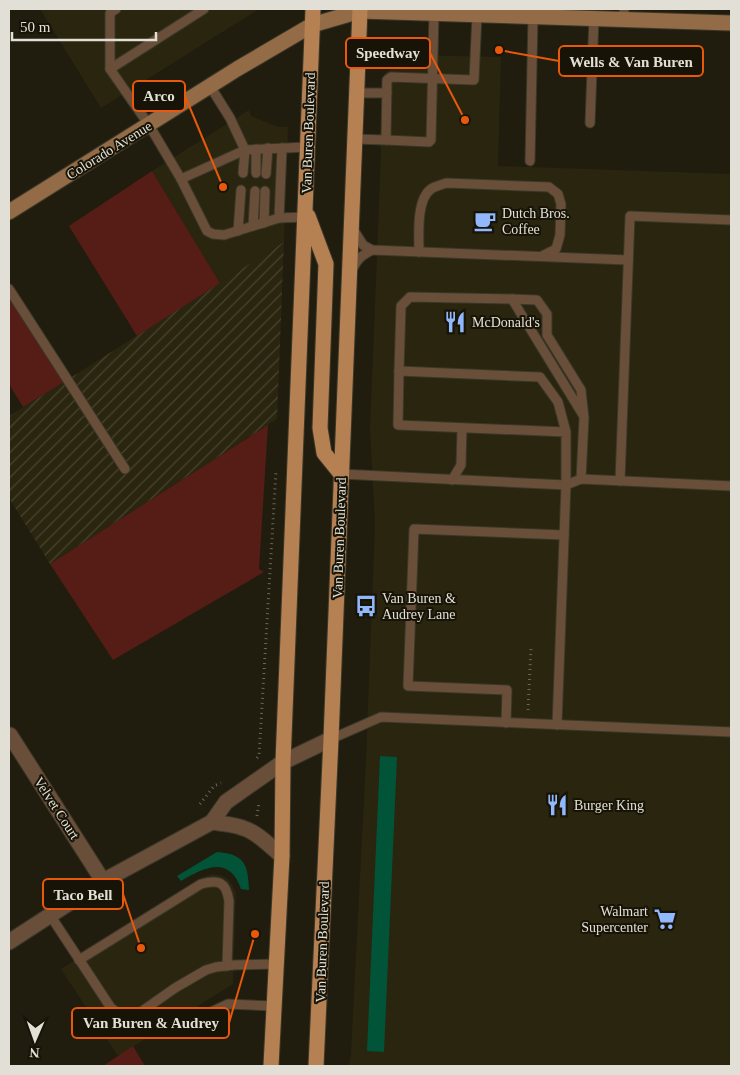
<svg xmlns="http://www.w3.org/2000/svg" width="740" height="1075" viewBox="0 0 740 1075" font-family="Georgia,serif">
<style>
.built{fill:#2a250f}
.industrial{fill:url(#industrial-furrows)}
.green{fill:#561c16}
.water{fill:#015437}
.lines{fill:none;stroke-linecap:round;stroke-linejoin:round}
.lane-casing{stroke:#3b382a;stroke-width:11}
.street-casing{stroke:#3b382a;stroke-width:17}
.secondary-casing{stroke:#3b382a;stroke-width:17}
.primary-casing{stroke:#3b382a;stroke-width:17}
.path{stroke:#6a675a;stroke-width:3;stroke-dasharray:1 4;stroke-linecap:butt}
.lane{stroke:#694f39;stroke-width:9}
.street{stroke:#694f39;stroke-width:15}
.secondary{stroke:#946b47;stroke-width:15}
.primary{stroke:#b68152;stroke-width:15}
.labels{text-anchor:middle;stroke-width:4;stroke-linejoin:round;paint-order:stroke}
.street-label{font-size:14px;fill:#e2e0d6;stroke:#171306}
.poi-label{font-size:14px;fill:#e2e0d6;stroke:#171306;text-anchor:start}
.leader{fill:none;stroke:#e8590c;stroke-width:2}
.callout-dot{fill:#e8590c;stroke:#171306;stroke-width:2}
.callout{fill:#171306;stroke:#e8590c;stroke-width:2}
.callout-label{font-size:15px;text-anchor:middle;font-weight:bold;fill:#e2e0d6}
</style>
<defs>
<pattern id="industrial-furrows" width="10" height="10" patternUnits="userSpaceOnUse" patternTransform="scale(1.25)"><rect width="10" height="10" fill="#2a250f"/><path d="M-1 1l2-2M0 10L10 0M9 11l2-2" fill="none" stroke="#494431"/></pattern>
</defs>
<rect width="100%" height="100%" fill="#201d0e"/>
<g class="built">
<polygon points="40,9 259,9 101,108"/>
<polygon points="404,55 501,57 498,166 731,174 731,1066 349,1066 351,1053 366,760 375,523 370,429 376,281 381,152 380,140 384,74 397,65"/>
<polygon points="249,110 251,116 278,127 288,127 284,242 220,283 152,171"/>
<polygon points="212,874 220,875 228,879 233,886 236,893 233,984 118,1056 61,969 202,877"/>
</g>
<polygon class="industrial" points="284,242 277,419 50,564 9,498 9,416 72,377"/>
<g class="green">
<polygon points="152,171 220,283 137,336 69,226"/>
<polygon points="9,295 64,382 23,407 9,384"/>
<polygon points="268,425 259,569 264,572 113,660 50,564"/>
<polygon points="133,1046 145,1066 103,1066"/>
</g>
<g class="water">
<polygon points="380,756 397,757 384,1052 367,1051"/>
<path d="M217,852C245,854 248,865 249,890L241,889C230,855 204,867 181,881L177,876Z"/>
</g>
<g class="lines">
<g class="lane-casing">
<g id="lane">
<polyline points="116,9 110,13 110,69 204,9"/>
<polyline points="624,9 624,19"/>
<polyline points="110,69 149,125 181,179 207,231 213,234 224,235 279,218 305,217"/>
<polyline points="210,86 230,118 245,150 243,173"/>
<polyline points="356,93 387,93"/>
<polyline points="590,123 594,18"/>
<polyline points="354,139 386,140 387,80 391,77 474,80 477,15"/>
<polyline points="386,140 429,142 431,140 434,13"/>
<polyline points="530,161 533,16"/>
<polyline points="256,173 256,149"/>
<polyline points="266,174 268,148"/>
<polyline points="181,179 245,150 307,147"/>
<polyline points="279,218 282,148"/>
<polyline points="264,223 265,191"/>
<polyline points="253,226 255,191"/>
<polyline points="353,229 363,245 372,250 628,260"/>
<polyline points="238,231 241,190"/>
<path d="M419,252C419,235 416,200 431,189C435,186 442,185 446,183L549,187L558,194L561,204L560,235L556,249L542,256"/>
<path d="M352,270C358,258 361,256 372,250"/>
<polyline points="9,289 125,469"/>
<polyline points="512,299 583,415"/>
<polyline points="399,371 401,306 410,297 512,299 537,300 547,314 547,335 581,390 584,418 581,479"/>
<polyline points="341,474 566,485 581,479 731,486"/>
<polyline points="452,480 461,465 462,428"/>
<polyline points="620,481 630,216 731,220"/>
<polyline points="506,723 507,690 408,686 414,529 564,535"/>
<polyline points="557,725 566,485 566,432 558,402 540,377 399,371 398,425 566,432"/>
<polyline points="331,739 381,717 731,732"/>
<polyline points="50,915 111,1008 118,1013 127,1016 138,1014 175,988 206,970 216,967 234,965 276,964"/>
<path d="M79,960L201,884C219,879 226,882 229,901L227,966"/>
<polyline points="211,1012 228,1004 274,1006"/>
</g>
</g>
<g class="street-casing">
<g id="street">
<polyline points="10,735 103,881"/>
<path d="M212,822C222,824 233,824 243,828C258,833 270,846 282,856"/>
<polyline points="9,942 103,881 212,822 226,802 283,762 331,739"/>
</g>
</g>
<g class="secondary-casing">
<polyline id="secondary" points="9,212 237,69 312,25 360,11 731,23"/>
</g>
<g class="primary-casing">
<g id="primary">
<polyline points="308,216 326,264 320,428 324,453 341,474"/>
<polyline points="271,1066 282,856 283,762 313,9"/>
<polyline points="316,1066 331,739 360,9"/>
</g>
</g>
<g class="path">
<polyline points="528,710 531,648"/>
<polyline points="257,758 259,756 276,471"/>
<polyline points="200,804 214,786 221,783"/>
<polyline points="257,816 259,802"/>
</g>
<use href="#lane" class="lane"/>
<use href="#street" class="street"/>
<use href="#secondary" class="secondary"/>
<use href="#primary" class="primary"/>
</g>
<defs>
<g id="cafe-bare" transform="scale(1.725)"><path d="M-5.5-4.5H6V0H3Q3 3.5 0 3.5H-2.5Q-5.5 3.5-5.5 0ZM3-3.2v2h1.7v-2ZM-6 4.5H4V6H-6Z" fill="#91b8fd" stroke="#171306" stroke-width="2.5" paint-order="stroke"/></g>
<g id="restaurant-bare" transform="scale(1.725)"><path d="M-5-6h1v4h1v-4h1v4h1v-4h1v5L-1.5 .5V6h-2V.5L-5-1ZM5-6V6H3V1.5H1.5Q1.5-4 5-6Z" fill="#91b8fd" stroke="#171306" stroke-width="2.5" paint-order="stroke"/></g>
<g id="bus-bare" transform="scale(1.725)"><path d="M-5-6H5V4H4V6H2V4H-2V6H-4V4H-5ZM-3.5-4V0h7V-4ZM-3.5 1.2v1.5H-2V1.2ZM2 1.2v1.5H3.5V1.2Z" fill="#91b8fd" stroke="#171306" stroke-width="2.5" paint-order="stroke"/></g>
<g id="supermarket-bare" transform="scale(1.725)"><path d="M-6-5.5h2.5l.6 2H6L4.5 2H-2.5L-4.4-4H-6ZM-1.5 3.2a1.3 1.3 0 1 0 .1 0ZM3 3.2a1.3 1.3 0 1 0 .1 0Z" fill="#91b8fd" stroke="#171306" stroke-width="2.5" paint-order="stroke"/></g>
</defs>
<g fill-rule="evenodd">
<use href="#cafe-bare" x="485" y="221"/>
<use href="#restaurant-bare" x="455" y="322"/>
<use href="#bus-bare" x="366" y="606"/>
<use href="#restaurant-bare" x="557" y="805"/>
<use href="#supermarket-bare" x="665" y="919"/>
</g>
<g class="labels">
<g class="street-label">
<text transform="translate(308 133) rotate(-88)" y="5">Van Buren Boulevard</text>
<text transform="translate(109 150) rotate(-32)" y="5">Colorado Avenue</text>
<text transform="translate(339 538) rotate(-88)" y="5">Van Buren Boulevard</text>
<text transform="translate(57 808) rotate(57)" y="5">Velvet Court</text>
<text transform="translate(322 942) rotate(-88)" y="5">Van Buren Boulevard</text>
</g>
<g class="poi-label">
<text x="502" y="218">Dutch Bros.<tspan x="502" dy="16">Coffee</tspan></text>
<text x="472" y="327">McDonald's</text>
<text x="382" y="603">Van Buren &amp;<tspan x="382" dy="16">Audrey Lane</tspan></text>
<text x="574" y="810">Burger King</text>
<text x="648" y="916" text-anchor="end">Walmart<tspan x="648" dy="16">Supercenter</tspan></text>
</g>
</g>
<path class="leader" d="M465 120L430 53M499 50L559 61M223 187L185 96M141 948L123 894M255 934L229 1023"/>
<g class="callout-dot">
<circle cx="465" cy="120" r="5"/>
<circle cx="499" cy="50" r="5"/>
<circle cx="223" cy="187" r="5"/>
<circle cx="141" cy="948" r="5"/>
<circle cx="255" cy="934" r="5"/>
</g>
<g class="callout">
<rect x="346" y="38" width="84" height="30" rx="5"/>
<rect x="559" y="46" width="144" height="30" rx="5"/>
<rect x="133" y="81" width="52" height="30" rx="5"/>
<rect x="43" y="879" width="80" height="30" rx="5"/>
<rect x="72" y="1008" width="157" height="30" rx="5"/>
</g>
<g class="callout-label">
<text x="388" y="58">Speedway</text>
<text x="631" y="67">Wells &amp; Van Buren</text>
<text x="159" y="101">Arco</text>
<text x="83" y="900">Taco Bell</text>
<text x="151" y="1028">Van Buren &amp; Audrey</text>
</g>
<rect width="740" height="1075" fill="none" stroke="#e2e0d6" stroke-width="20"/>
<g transform="translate(35 1040) rotate(182)" stroke="#171306" stroke-width="4" paint-order="stroke">
<path d="M0-4L9 19L0 12L-9 19Z" fill="#e2e0d6"/>
<text y="-8" font-size="14" font-weight="bold" text-anchor="middle" fill="#e2e0d6">N</text>
</g>
<path d="M12 32v8h144v-8" fill="none" stroke="#e2e0d6" stroke-width="2.5"/>
<text x="20" y="32" font-size="15" fill="#e2e0d6" stroke="#171306" stroke-width="4" paint-order="stroke">50 m</text>
</svg>
